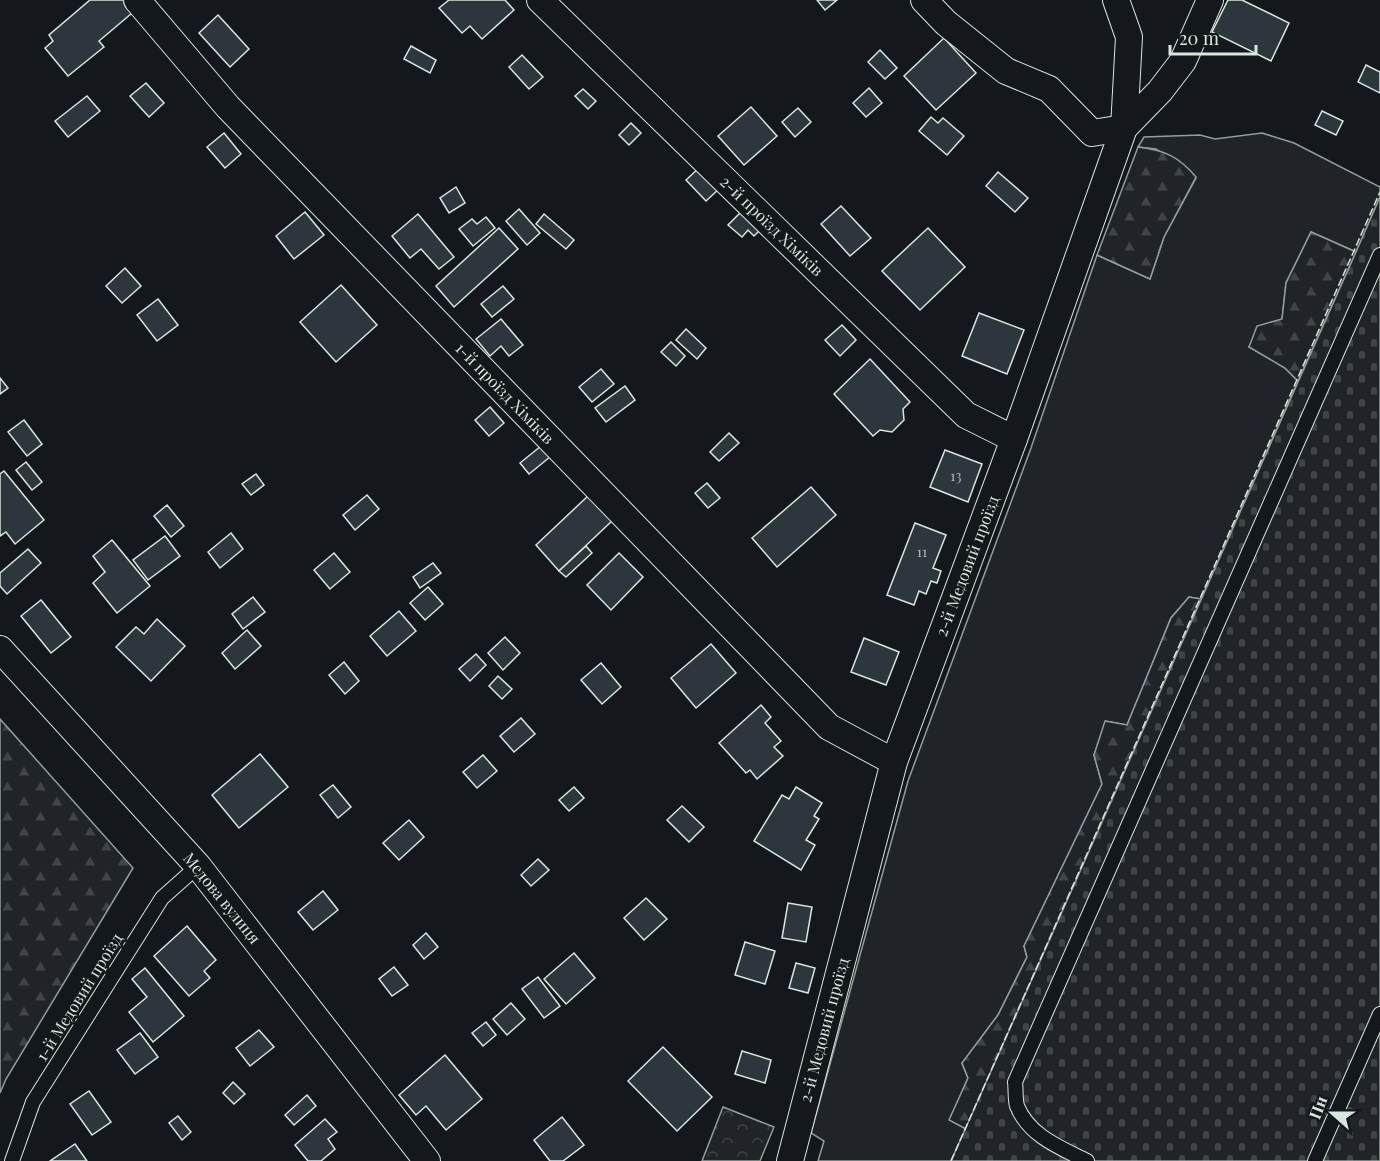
<svg xmlns="http://www.w3.org/2000/svg" width="1380" height="1161" viewBox="0 0 1380 1161" font-family="'Playfair Display',serif">
<style>
.green{fill:#202428;stroke:#939e99;stroke-width:1.5}
.forest{fill:url(#forest-firs);stroke:#939e99;stroke-width:1.5}
.cemetery{fill:url(#cemetery-stones);stroke:#939e99;stroke-width:1.5}
.park{fill:url(#park-crowns);stroke:#939e99;stroke-width:1.5}
.building{fill:#2c363c;stroke:#d8e6dc;stroke-width:1.5}
.lines{fill:none;stroke-linecap:round;stroke-linejoin:round}
.service-casing{stroke:#d8e6dc;stroke-width:16}
.minor-casing{stroke:#d8e6dc;stroke-width:28}
.service{stroke:#14181c;stroke-width:14}
.minor{stroke:#14181c;stroke-width:26}
.fence{stroke:#d8e6dc;stroke-width:1.5;stroke-dasharray:8 3;stroke-linecap:butt}
.labels{text-anchor:middle;stroke-width:4.5;stroke-linejoin:round;paint-order:stroke}
.number-label{font-size:14px;fill:#adbab4}
.street-label{font-size:16px;fill:#d8e6dc;stroke:#14181c}
</style>
<defs>
<pattern id="forest-firs" width="22" height="20" patternUnits="userSpaceOnUse" patternTransform="scale(1.5)"><rect width="22" height="20" fill="#202428"/><path d="M5 1l3.5 6h-7zM16 11l3.5 6h-7z" fill="#404447"/></pattern>
<pattern id="cemetery-stones" width="16" height="16" patternUnits="userSpaceOnUse" patternTransform="scale(1.5)"><rect width="16" height="16" fill="#202428"/><path d="M2 7V4a2 2 0 0 1 4 0v3zM10 15v-3a2 2 0 0 1 4 0v3z" fill="#404447"/></pattern>
<pattern id="park-crowns" width="20" height="18" patternUnits="userSpaceOnUse" patternTransform="scale(1.5)"><rect width="20" height="18" fill="#202428"/><path d="M2 6a3 3 0 1 1 6 0M12 15a3 3 0 1 1 6 0" fill="none" stroke="#404447"/></pattern>
</defs>
<rect width="100%" height="100%" fill="#14181c"/>
<polygon class="green" points="1262,133 1294,143 1380,187 1380,197 1356,252 1311,232 1286,283 1282,320 1249,347 1285,368 1298,381 1201,599 1189,597 1171,618 1127,725 1106,721 1094,755 1102,784 1024,946 1027,957 998,1015 962,1063 968,1078 950,1120 966,1129 951,1161 818,1161 824,1141 811,1133 908,781 1031,448 1097,255 1150,279 1164,237 1196,178 1156,149 1138,147 1144,137 1200,135 1215,139"/>
<g class="forest">
<path d="M1138,147C1165,150 1179,157 1196,177L1164,237L1150,279L1097,255Z"/>
<polygon points="1311,232 1356,252 1298,381 1285,368 1249,347 1257,326 1282,319 1286,283"/>
<polygon points="1189,597 1201,599 966,1129 949,1120 968,1078 962,1063 998,1015 1027,957 1024,946 1102,784 1094,755 1105,721 1127,725 1171,618"/>
<polygon points="0,719 133,868 6,1079 0,1093"/>
</g>
<polygon class="cemetery" points="1380,197 1380,1161 951,1161 1356,252"/>
<polygon class="park" points="723,1107 774,1127 760,1161 702,1161"/>
<g class="building">
<polygon points="90,0 131,0 138,8 99,41 104,47 68,76 45,48 53,41 49,35"/>
<polygon points="449,0 505,0 514,10 482,39 470,26 462,33 439,8"/>
<polygon points="817,0 837,0 825,10"/>
<polygon points="1228,0 1242,0 1289,23 1271,61 1212,32"/>
<polygon points="218,15 249,49 230,67 199,33"/>
<polygon points="944,38 976,73 936,110 904,76"/>
<polygon points="411,46 436,60 430,73 404,59"/>
<polygon points="880,50 897,68 885,79 868,62"/>
<polygon points="522,55 543,77 529,89 509,67"/>
<polygon points="1366,65 1380,72 1380,93 1358,82"/>
<polygon points="146,83 164,103 149,117 130,96"/>
<polygon points="869,88 882,103 866,117 853,103"/>
<polygon points="583,89 596,101 588,109 575,96"/>
<polygon points="87,96 100,111 68,137 55,121"/>
<polygon points="751,107 777,136 744,165 718,136"/>
<polygon points="798,108 811,122 795,137 782,122"/>
<polygon points="1322,111 1343,121 1336,135 1315,125"/>
<polygon points="931,117 938,123 943,118 964,136 947,155 919,131"/>
<polygon points="631,123 641,133 629,145 619,135"/>
<polygon points="224,133 241,154 225,168 207,147"/>
<polygon points="700,167 720,188 706,201 686,180"/>
<polygon points="998,172 1028,198 1015,212 986,186"/>
<polygon points="456,187 465,203 449,213 440,198"/>
<polygon points="841,206 871,238 850,256 821,224"/>
<polygon points="745,208 764,226 754,236 748,230 742,237 728,225"/>
<polygon points="519,209 540,233 527,245 506,221"/>
<polygon points="305,212 324,235 294,259 276,236"/>
<polygon points="418,214 454,257 439,269 421,249 410,258 392,236"/>
<polygon points="544,214 574,240 566,249 536,224"/>
<polygon points="486,217 495,228 473,246 459,229 472,219 477,224"/>
<polygon points="499,228 518,249 454,307 436,286"/>
<polygon points="928,228 965,267 920,310 882,271"/>
<polygon points="125,268 141,286 122,303 106,286"/>
<polygon points="341,285 377,325 336,362 300,322"/>
<polygon points="503,286 514,299 492,317 481,304"/>
<polygon points="158,299 178,325 157,341 137,315"/>
<polygon points="979,313 1024,330 1007,374 962,356"/>
<polygon points="501,319 523,345 509,356 501,346 490,356 476,339"/>
<polygon points="842,325 856,340 840,356 825,340"/>
<polygon points="686,329 706,348 697,359 676,340"/>
<polygon points="671,342 685,356 676,366 661,352"/>
<polygon points="870,359 910,402 903,409 904,420 892,432 880,430 873,436 834,394"/>
<polygon points="601,369 614,384 592,402 579,387"/>
<polygon points="0,378 8,388 0,394"/>
<polygon points="625,386 635,400 606,422 595,408"/>
<polygon points="490,407 504,423 489,436 475,420"/>
<polygon points="24,420 42,444 27,456 8,432"/>
<polygon points="729,433 739,443 719,461 710,452"/>
<polygon points="541,446 550,457 529,474 520,463"/>
<polygon points="945,450 982,464 968,502 930,487"/>
<polygon points="26,462 42,482 32,490 16,470"/>
<polygon points="4,471 44,520 15,544 6,532 0,536 0,474"/>
<polygon points="256,474 264,485 251,495 242,484"/>
<polygon points="707,483 720,498 708,508 695,493"/>
<polygon points="811,487 836,515 777,567 752,538"/>
<polygon points="367,495 379,509 355,530 343,515"/>
<polygon points="589,495 613,520 559,571 536,545"/>
<polygon points="167,505 184,526 171,537 154,516"/>
<polygon points="915,523 946,535 933,568 941,571 937,583 931,581 926,594 919,591 914,605 887,595"/>
<polygon points="231,533 243,549 220,568 208,552"/>
<polygon points="165,536 180,556 148,580 133,560"/>
<polygon points="112,540 150,586 117,613 93,583 105,572 93,556"/>
<polygon points="586,546 592,553 566,577 559,571"/>
<polygon points="28,549 41,563 7,594 0,586 0,573"/>
<polygon points="334,553 350,572 330,589 314,570"/>
<polygon points="619,553 643,577 611,610 587,585"/>
<polygon points="433,563 441,573 420,588 413,577"/>
<polygon points="428,587 443,604 425,620 410,603"/>
<polygon points="253,597 265,612 243,629 232,614"/>
<polygon points="41,600 71,637 51,653 21,616"/>
<polygon points="399,611 416,631 387,656 370,636"/>
<polygon points="157,619 185,646 151,681 116,647 136,627 144,634"/>
<polygon points="247,630 261,646 235,669 222,653"/>
<polygon points="505,637 520,653 503,670 488,653"/>
<polygon points="864,638 899,652 886,685 851,672"/>
<polygon points="711,644 736,673 696,708 671,678"/>
<polygon points="476,654 486,665 470,681 459,669"/>
<polygon points="344,662 359,681 345,694 329,675"/>
<polygon points="601,663 621,687 602,704 581,680"/>
<polygon points="498,676 512,689 502,699 489,686"/>
<polygon points="761,705 771,717 765,723 781,741 774,747 783,756 757,779 750,770 746,773 719,743"/>
<polygon points="521,718 535,734 514,752 500,736"/>
<polygon points="260,754 288,787 239,828 212,795"/>
<polygon points="483,755 497,771 477,788 463,772"/>
<polygon points="333,785 351,807 338,818 320,795"/>
<polygon points="574,787 584,798 569,811 559,800"/>
<polygon points="796,787 822,803 814,816 819,819 806,840 815,845 801,870 754,841 782,795 789,799"/>
<polygon points="682,806 704,827 689,842 667,820"/>
<polygon points="409,820 424,837 399,860 383,843"/>
<polygon points="538,859 549,870 531,886 521,875"/>
<polygon points="323,891 338,910 313,930 298,912"/>
<polygon points="646,898 667,919 644,940 624,918"/>
<polygon points="788,903 812,907 806,942 782,938"/>
<polygon points="187,926 216,960 204,971 210,978 189,996 154,956"/>
<polygon points="426,933 438,947 424,959 413,945"/>
<polygon points="745,942 775,951 765,984 735,975"/>
<polygon points="574,953 595,978 566,1004 544,979"/>
<polygon points="796,963 815,968 808,993 789,988"/>
<polygon points="394,967 408,985 392,996 379,979"/>
<polygon points="145,968 184,1016 153,1042 129,1012 147,997 132,979"/>
<polygon points="538,977 560,1006 544,1018 522,989"/>
<polygon points="511,1003 525,1019 507,1035 493,1019"/>
<polygon points="486,1022 496,1035 483,1046 472,1033"/>
<polygon points="259,1030 274,1047 250,1066 236,1048"/>
<polygon points="140,1033 158,1057 135,1074 117,1050"/>
<polygon points="663,1047 712,1097 677,1131 628,1081"/>
<polygon points="742,1051 771,1060 765,1083 735,1074"/>
<polygon points="445,1055 482,1099 446,1130 426,1106 416,1115 399,1095"/>
<polygon points="233,1082 245,1094 234,1104 223,1093"/>
<polygon points="89,1091 111,1122 92,1135 70,1104"/>
<polygon points="307,1095 316,1106 294,1125 285,1115"/>
<polygon points="178,1116 191,1132 182,1140 169,1123"/>
<polygon points="562,1117 584,1145 563,1161 550,1161 534,1140"/>
<polygon points="325,1119 337,1132 328,1139 335,1149 321,1161 308,1161 295,1145"/>
<polygon points="75,1144 87,1161 50,1161"/>
</g>
<g class="lines">
<g class="service-casing">
<g id="service">
<polyline points="12,1161 33,1102 162,898 198,866"/>
<path d="M1087,1161C1061,1148 1029,1136 1017,1106C1015,1099 1016,1089 1015,1082L1380,255"/>
<polyline points="1315,1161 1380,1014"/>
</g>
</g>
<g class="minor-casing">
<g id="minor">
<polyline points="137,0 228,107 829,727 894,762"/>
<polyline points="540,0 966,415 1014,439"/>
<polyline points="924,0 946,23 1006,71 1049,89 1092,133 1124,128"/>
<polyline points="1116,0 1129,37 1124,128"/>
<polyline points="0,649 198,866 427,1161"/>
<polyline points="790,1161 894,762 1014,439 1124,128 1160,91 1183,61 1210,0"/>
</g>
</g>
<use href="#service" class="service"/>
<use href="#minor" class="minor"/>
<polyline class="fence" points="951,1161 1380,192"/>
</g>
<g class="labels">
<g class="number-label">
<text x="956" y="481">13</text>
<text x="922" y="557">11</text>
</g>
<g class="street-label">
<text transform="translate(772 226) rotate(44)" y="6">2-й проїзд Хіміків</text>
<text transform="translate(505 393) rotate(46)" y="6">1-й проїзд Хіміків</text>
<text transform="translate(967 566) rotate(-69)" y="6">2-й Медовий проїзд</text>
<text transform="translate(222 898) rotate(51)" y="6">Медова вулиця</text>
<text transform="translate(79 997) rotate(-58)" y="6">1-й Медовий проїзд</text>
<text transform="translate(824 1030) rotate(-75)" y="6">2-й Медовий проїзд</text>
</g>
</g>
<g transform="translate(1332 1113) rotate(291)" stroke="#14181c" stroke-width="4.5" paint-order="stroke">
<path d="M0-4.5L10 22L0 15L-10 22Z" fill="#d8e6dc"/>
<text y="-9" font-size="16" font-weight="bold" text-anchor="middle" fill="#d8e6dc">Пн</text>
</g>
<path d="M1170 45v9h86v-9" fill="none" stroke="#d8e6dc" stroke-width="3"/>
<text x="1179" y="45" font-size="18" fill="#d8e6dc" stroke="#14181c" stroke-width="4.5" paint-order="stroke">20 m</text>
</svg>
